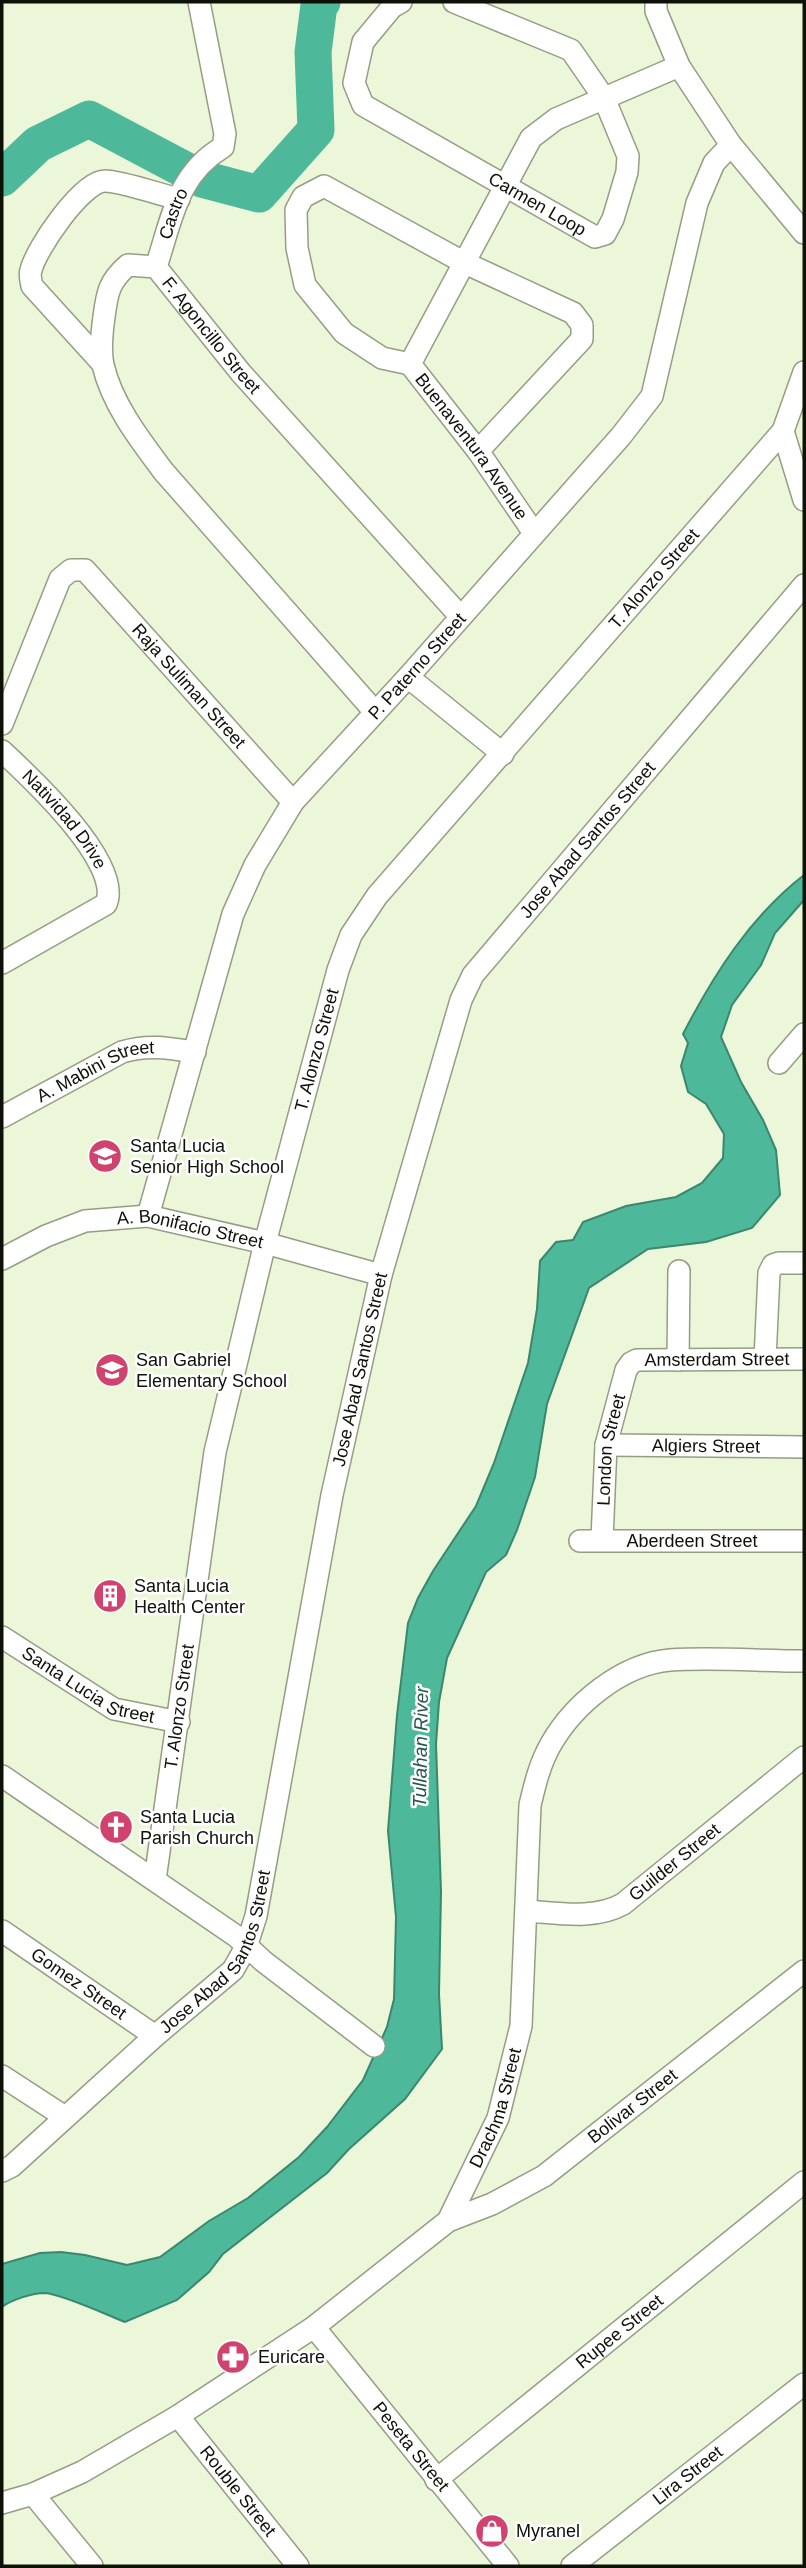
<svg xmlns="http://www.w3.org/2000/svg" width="806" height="2568" viewBox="0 0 806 2568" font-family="Arial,sans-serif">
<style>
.water{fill:#4db99a;stroke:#3a876e;stroke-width:2}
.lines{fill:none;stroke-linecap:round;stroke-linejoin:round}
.river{stroke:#4db99a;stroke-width:37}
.street-casing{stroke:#949e83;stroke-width:24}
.street{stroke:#fff;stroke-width:21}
.labels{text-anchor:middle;stroke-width:5;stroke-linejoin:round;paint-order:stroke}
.street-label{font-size:18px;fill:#0e1107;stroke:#fff}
.poi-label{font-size:18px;fill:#0e1107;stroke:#fff;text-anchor:start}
.water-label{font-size:19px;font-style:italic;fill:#295749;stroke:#fff}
</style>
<rect width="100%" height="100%" fill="#ecf7d9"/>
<path class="water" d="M804,875V900L775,933L761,965L732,1005L721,1037L741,1082L763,1120L776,1150L780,1195L752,1228L706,1242L648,1249L589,1288L547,1404L535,1477L517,1530L506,1555L486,1572L447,1658L439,1702L436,1744L441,1892L439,1994L442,2049L405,2099L349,2149L327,2173L223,2254L209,2272L177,2300L125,2322C107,2315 62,2294 45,2293C32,2293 11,2300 2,2307V2264L40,2253L61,2252L85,2255L127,2265L160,2257L209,2221L248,2198L299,2157L327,2127L363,2080L387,2027L394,1999L396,1917L388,1831L397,1715L408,1623L418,1598L433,1571L476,1506L494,1463L528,1363L537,1309L540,1261L556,1242L573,1240L583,1222L626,1206L676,1197L702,1183L723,1158L724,1134L706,1104L688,1092L681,1066L688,1043L683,1034C714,974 750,917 804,875Z"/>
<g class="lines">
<polyline class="river" points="2,178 38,144 89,119 202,179 259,194 316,130 313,52 319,5 322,2"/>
<g class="street-casing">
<g id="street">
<path id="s1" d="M401,2L392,7L363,42L354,83L363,105L595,237L605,234L613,219L627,172L628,156L604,98L571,50L454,2"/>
<polyline points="656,2 656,11 679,66 731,145 804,233"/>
<path id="s2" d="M156,267C172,219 177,174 223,147L225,134L199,2"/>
<path d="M102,363L32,286C31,280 29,275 31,270C36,249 82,181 105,181C121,181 161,195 179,199"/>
<polyline points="410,364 382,358 344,333 305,285 297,248 296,210 303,197 324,186 463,262 573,313 582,325 582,339 478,451"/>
<polyline points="410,364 531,138 556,119 679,66"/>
<path id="s3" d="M410,364L478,451L534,533"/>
<polyline points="783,431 804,500"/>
<polyline points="408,677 503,754"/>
<path id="s4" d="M375,712L164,472C140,440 112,404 103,365C100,351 102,331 104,317C107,293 109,281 128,265L156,267L241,373L460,616"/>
<path id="s5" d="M2,724L60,579L71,570H85L293,802"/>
<path id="s6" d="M2,751C30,777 124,864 106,904L2,963"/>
<polyline points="779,1063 804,1034"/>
<path id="s7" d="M2,1117L122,1052C148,1044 169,1048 195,1052"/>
<path id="s8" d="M148,1216L233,914L255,865L293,802L408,677L621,436L652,396L697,203L714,163L731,145"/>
<path id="s9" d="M2,1259L46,1236L85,1221L148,1216L265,1243L381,1275"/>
<polyline points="765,1359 769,1273 773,1265 779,1263 804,1263"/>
<polyline points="678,1360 679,1271"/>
<path id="s10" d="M606,1445L804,1447"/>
<path id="s11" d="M602,1540L606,1445L626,1370L631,1363L637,1360L804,1359"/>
<path id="s12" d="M580,1541H804"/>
<path id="s13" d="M2,1637L114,1709L179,1722"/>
<polyline points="2,1776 236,1936 263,1961 374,2046"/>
<path id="s14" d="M155,1880L215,1452L265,1243L338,970L351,935L377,896L783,431L804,372"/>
<path id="s15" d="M527,1911C559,1913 594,1920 623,1904L804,1757"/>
<path id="s16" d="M2,1931L155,2036"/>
<polyline points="2,2076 65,2117"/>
<path id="s17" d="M2,2171L12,2166L155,2036L233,1970L246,1947L256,1916L332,1495L381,1275L461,1000L473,975L804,585"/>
<path id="s18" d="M448,2221L492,2204L544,2176L804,1971"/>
<path id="s19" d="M314,2327L508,2566"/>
<path id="s20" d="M178,2416L298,2566"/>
<path id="s21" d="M436,2480L804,2182"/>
<polyline points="33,2494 92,2566"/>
<path id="s22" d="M2,2503L33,2494L82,2472L178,2416L314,2327L448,2221L498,2118L521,2026L530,1805C535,1784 540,1763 551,1744C574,1704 622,1664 670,1660C714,1657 760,1661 804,1661"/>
<path id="s23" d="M572,2566L804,2384"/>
</g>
</g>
<use href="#street" class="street"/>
</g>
<defs>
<g id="school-disc" transform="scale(1.75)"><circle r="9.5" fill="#d1436f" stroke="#fff"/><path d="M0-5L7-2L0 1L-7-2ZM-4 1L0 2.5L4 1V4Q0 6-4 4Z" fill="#fff"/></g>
<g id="building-disc" transform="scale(1.75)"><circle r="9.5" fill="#d1436f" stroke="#fff"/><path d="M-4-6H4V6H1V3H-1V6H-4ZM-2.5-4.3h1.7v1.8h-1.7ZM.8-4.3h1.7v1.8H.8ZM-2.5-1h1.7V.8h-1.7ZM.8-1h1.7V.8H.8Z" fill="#fff"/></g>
<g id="church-disc" transform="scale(1.75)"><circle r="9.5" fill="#d1436f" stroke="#fff"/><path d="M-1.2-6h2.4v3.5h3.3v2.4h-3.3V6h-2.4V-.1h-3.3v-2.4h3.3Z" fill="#fff"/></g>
<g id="pharmacy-disc" transform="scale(1.75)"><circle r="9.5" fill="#d1436f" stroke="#fff"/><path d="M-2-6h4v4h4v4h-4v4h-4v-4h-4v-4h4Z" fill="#fff"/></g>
<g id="shop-disc" transform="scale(1.75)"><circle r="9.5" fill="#d1436f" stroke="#fff"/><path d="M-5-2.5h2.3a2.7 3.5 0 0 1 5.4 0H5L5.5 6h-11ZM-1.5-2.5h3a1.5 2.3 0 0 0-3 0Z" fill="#fff"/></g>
</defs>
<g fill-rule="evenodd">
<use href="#school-disc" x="105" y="1156"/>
<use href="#school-disc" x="112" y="1370"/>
<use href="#building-disc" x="110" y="1596"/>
<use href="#church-disc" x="116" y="1827"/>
<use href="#pharmacy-disc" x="233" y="2357"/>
<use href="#shop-disc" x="492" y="2531"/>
</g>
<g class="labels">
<g class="street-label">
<text dy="6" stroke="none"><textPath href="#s1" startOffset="322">Carmen Loop</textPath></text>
<text dy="6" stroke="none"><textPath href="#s2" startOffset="56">Castro</textPath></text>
<text dy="6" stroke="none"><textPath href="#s4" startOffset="667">F. Agoncillo Street</textPath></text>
<text dy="6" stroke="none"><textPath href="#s3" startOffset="103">Buenaventura Avenue</textPath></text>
<text dy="6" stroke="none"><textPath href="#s14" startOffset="1435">T. Alonzo Street</textPath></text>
<text dy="6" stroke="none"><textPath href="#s8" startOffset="625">P. Paterno Street</textPath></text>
<text dy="6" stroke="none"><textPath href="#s5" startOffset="340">Raja Suliman Street</textPath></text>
<text dy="6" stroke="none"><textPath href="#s6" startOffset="93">Natividad Drive</textPath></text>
<text dy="6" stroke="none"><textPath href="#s17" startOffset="1510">Jose Abad Santos Street</textPath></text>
<text dy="6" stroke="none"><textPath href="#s14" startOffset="847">T. Alonzo Street</textPath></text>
<text dy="6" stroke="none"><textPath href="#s7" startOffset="105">A. Mabini Street</textPath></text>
<text dy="6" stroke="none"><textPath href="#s9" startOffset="198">A. Bonifacio Street</textPath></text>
<text dy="6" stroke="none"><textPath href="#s11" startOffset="268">Amsterdam Street</textPath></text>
<text dy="6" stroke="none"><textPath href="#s17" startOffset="922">Jose Abad Santos Street</textPath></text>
<text dy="6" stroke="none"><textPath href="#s10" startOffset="100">Algiers Street</textPath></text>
<text dy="6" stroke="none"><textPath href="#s11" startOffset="91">London Street</textPath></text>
<text dy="6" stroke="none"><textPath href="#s12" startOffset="112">Aberdeen Street</textPath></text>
<text dy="6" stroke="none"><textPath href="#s13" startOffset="100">Santa Lucia Street</textPath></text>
<text dy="6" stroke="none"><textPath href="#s14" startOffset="175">T. Alonzo Street</textPath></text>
<text dy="6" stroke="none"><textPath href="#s15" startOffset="164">Guilder Street</textPath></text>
<text dy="6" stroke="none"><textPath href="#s17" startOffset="313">Jose Abad Santos Street</textPath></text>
<text dy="6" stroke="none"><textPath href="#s16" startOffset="93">Gomez Street</textPath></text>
<text dy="6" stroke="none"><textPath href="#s22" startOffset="654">Drachma Street</textPath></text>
<text dy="6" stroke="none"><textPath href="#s18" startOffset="219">Bolivar Street</textPath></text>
<text dy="6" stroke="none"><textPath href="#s21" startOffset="236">Rupee Street</textPath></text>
<text dy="6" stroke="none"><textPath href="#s19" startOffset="154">Peseta Street</textPath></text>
<text dy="6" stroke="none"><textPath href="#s23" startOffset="147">Lira Street</textPath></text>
<text dy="6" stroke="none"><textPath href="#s20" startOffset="96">Rouble Street</textPath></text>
</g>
<g class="poi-label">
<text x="130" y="1152">Santa Lucia<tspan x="130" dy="21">Senior High School</tspan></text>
<text x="136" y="1366">San Gabriel<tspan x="136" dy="21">Elementary School</tspan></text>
<text x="134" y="1592">Santa Lucia<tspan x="134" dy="21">Health Center</tspan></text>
<text x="140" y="1823">Santa Lucia<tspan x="140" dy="21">Parish Church</tspan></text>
<text x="258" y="2363">Euricare</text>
<text x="516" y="2537">Myranel</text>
</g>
<g class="water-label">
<text transform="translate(420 1747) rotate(-89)" y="7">Tullahan River</text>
</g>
</g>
<rect width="806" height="2568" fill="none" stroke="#0e1107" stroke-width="7"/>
</svg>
